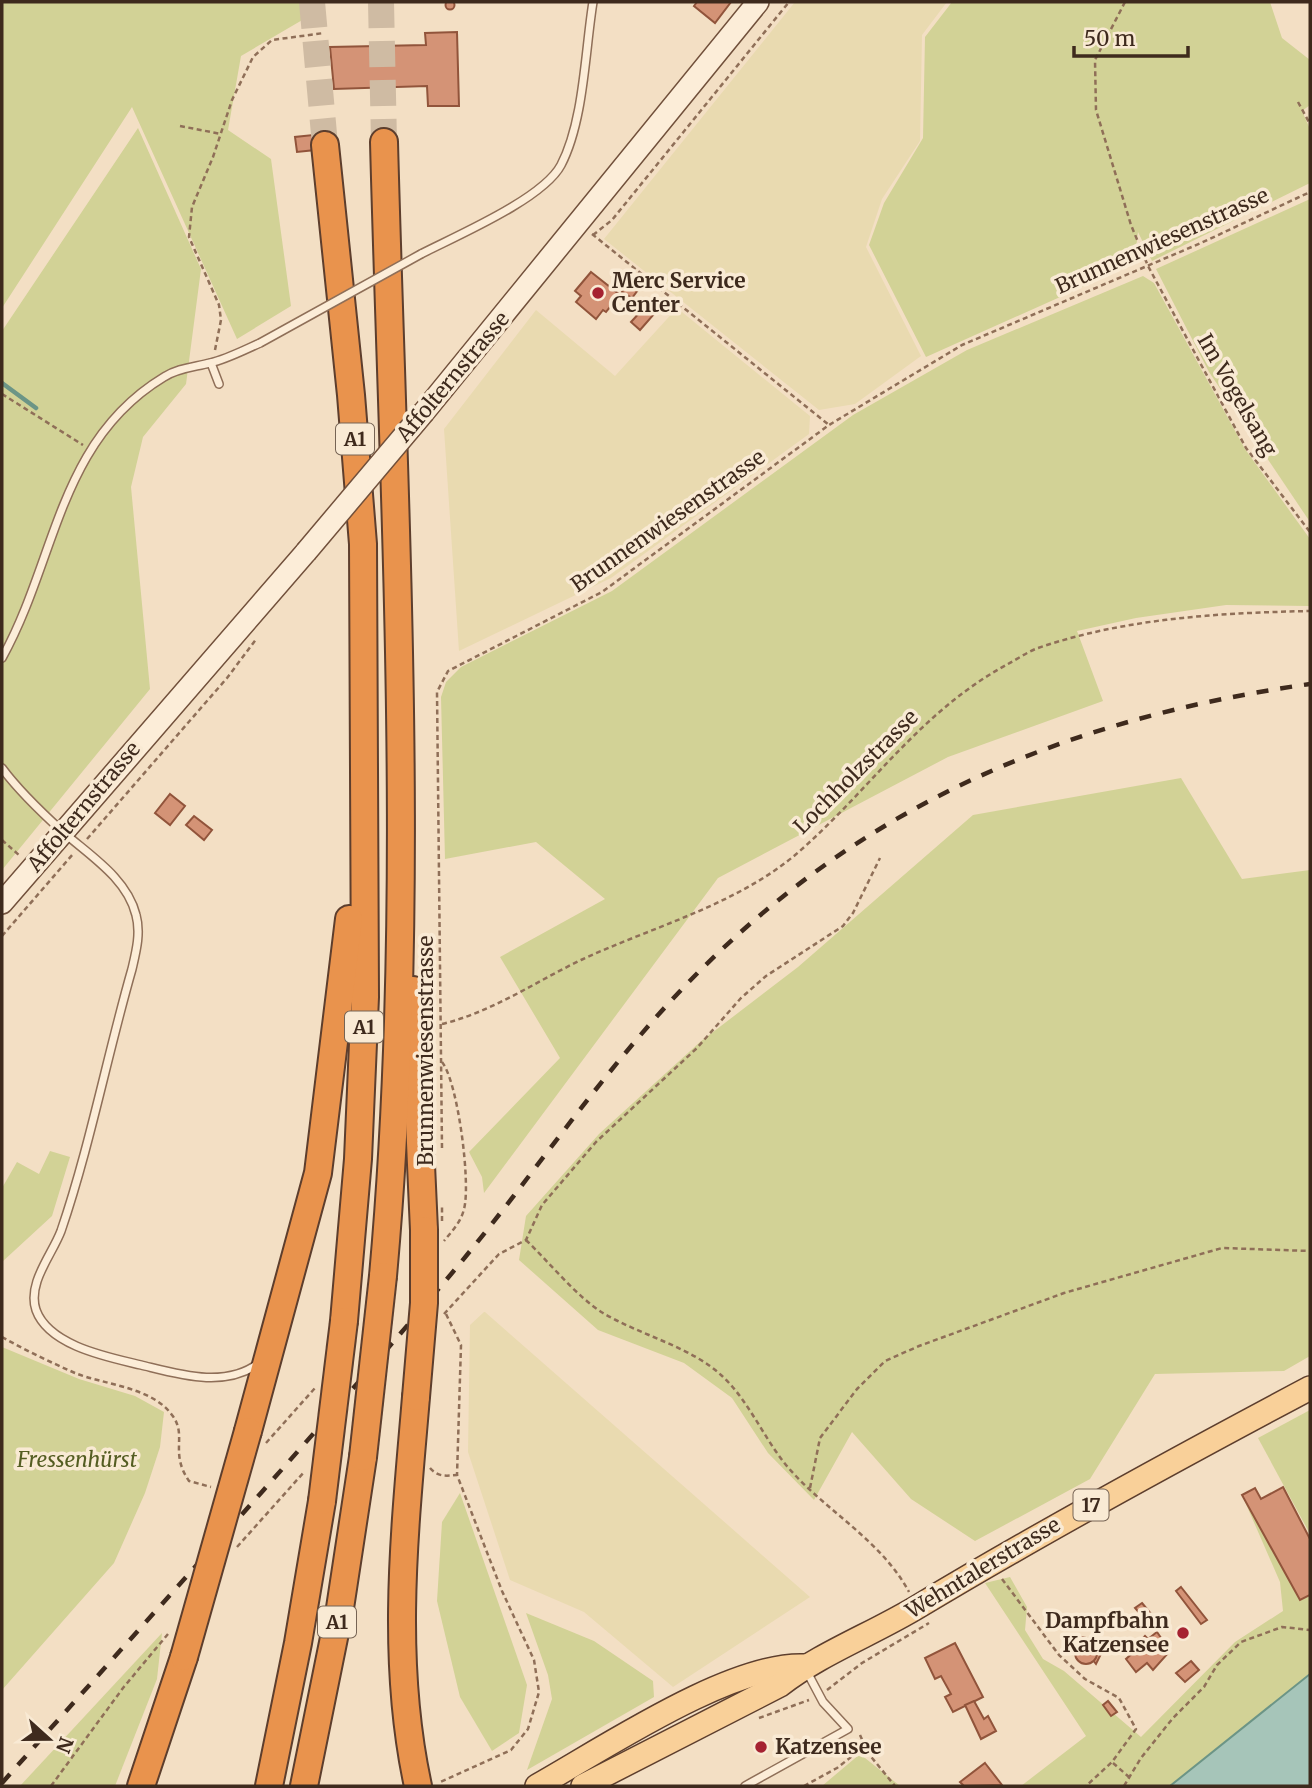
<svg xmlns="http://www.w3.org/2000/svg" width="1312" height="1788" viewBox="0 0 1312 1788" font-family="Merriweather,serif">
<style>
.farmland{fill:#e9dab0}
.green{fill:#d2d296}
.water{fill:#a6c5b9;stroke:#6c9586;stroke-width:2}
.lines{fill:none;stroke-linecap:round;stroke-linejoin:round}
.stream{stroke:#6c9586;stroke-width:4.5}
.building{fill:#d49376;stroke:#91543b;stroke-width:2}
.highway-tunnel{stroke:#cfbba3;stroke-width:26;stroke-dasharray:26 13;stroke-linecap:butt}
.lane-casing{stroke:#8f6f58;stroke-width:10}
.secondary-casing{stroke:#71503b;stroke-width:24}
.primary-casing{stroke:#5d3e2d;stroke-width:26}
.highway-casing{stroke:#5d3e2d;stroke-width:30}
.path{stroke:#8f6f58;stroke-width:2.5;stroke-dasharray:5 3.5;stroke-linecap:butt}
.lane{stroke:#fcedd8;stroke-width:7}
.secondary{stroke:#fcedd8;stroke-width:21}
.primary{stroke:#f9d099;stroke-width:23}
.highway{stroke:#e9934d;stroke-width:26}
.rail{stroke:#3e2a1d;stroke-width:4.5;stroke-dasharray:12 12;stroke-linecap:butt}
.lane-bridge-casing{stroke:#8f6f58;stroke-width:10;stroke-linecap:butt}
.secondary-bridge-casing{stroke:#71503b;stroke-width:24;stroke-linecap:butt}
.highway-bridge-casing{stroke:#5d3e2d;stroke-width:30;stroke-linecap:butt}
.path-bridge{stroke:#8f6f58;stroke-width:2.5;stroke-dasharray:5 3.5;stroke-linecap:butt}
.lane-bridge{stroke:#fcedd8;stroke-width:7}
.secondary-bridge{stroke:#fcedd8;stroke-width:21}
.highway-bridge{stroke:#e9934d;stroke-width:26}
.poi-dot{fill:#a52231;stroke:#f9ead4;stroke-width:2.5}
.labels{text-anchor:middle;stroke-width:7;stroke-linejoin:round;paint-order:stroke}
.shield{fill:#f9ead4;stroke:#766454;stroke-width:2}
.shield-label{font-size:19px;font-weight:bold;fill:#3e2a1d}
.street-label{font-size:21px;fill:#3e2a1d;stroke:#f9ead4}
.poi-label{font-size:21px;font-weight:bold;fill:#3e2a1d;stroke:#f9ead4;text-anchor:start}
.park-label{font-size:21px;font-style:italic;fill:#545d22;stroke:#f9ead4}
</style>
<rect width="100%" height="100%" fill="#f3dfc4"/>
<g class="farmland">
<polygon points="795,2 947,2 922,35 920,141 882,199 866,247 921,356 855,404 819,410 604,239"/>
<polygon points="677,308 810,416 809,434 611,578 459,651 444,429 536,310 615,376"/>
<polygon points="484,1312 485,1312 810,1597 673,1687 584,1612 510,1580 468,1452 470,1325"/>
</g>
<g class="green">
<polygon points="2,2 302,2 304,19 241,56 228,130 271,159 291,306 237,339 132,107 2,308"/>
<polygon points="952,2 1270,2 1282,38 1310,60 1310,105 1302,111 1310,129 1310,183 1152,261 1138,232 1134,264 926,357 869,245 884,203 923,138 925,37"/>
<polygon points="138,128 201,269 186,384 143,437 131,487 150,689 2,870 2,331"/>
<polygon points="1310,199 1310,522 1209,372 1156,269"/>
<polygon points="1143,276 1154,283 1245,449 1310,539 1310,606 1226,605 1136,618 1077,631 1103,701 948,757 718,878 484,1193 482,1177 469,1152 560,1058 500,957 605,899 536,842 445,859 441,697 446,682 461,667 612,591 853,415 967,350"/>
<polygon points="1181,778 1242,879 1310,870 1310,1356 1284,1371 1155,1374 1090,1479 975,1541 911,1499 852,1432 814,1500 768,1453 732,1398 684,1363 598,1330 519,1260 526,1216 599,1134 700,1042 798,967 973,815"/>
<polygon points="50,1151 70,1157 52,1216 2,1262 2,1188 17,1162 39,1174"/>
<polygon points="2,1347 79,1379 135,1396 164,1412 160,1447 145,1493 114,1563 2,1690"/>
<polygon points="1310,1410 1310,1534 1258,1438"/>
<polygon points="460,1493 527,1685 519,1733 492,1751 460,1697 437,1601 442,1522"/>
<polygon points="1242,1495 1300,1600 1310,1594 1310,1786 1021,1786 1086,1736 985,1583 1010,1577 1027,1607 1025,1630 1043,1659 1064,1671 1141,1737 1235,1642 1283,1611 1280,1582"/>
<polygon points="526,1613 594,1641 653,1681 654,1697 527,1770 552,1699 548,1675"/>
<polygon points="162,1633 157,1679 115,1786 20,1786"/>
<polygon points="860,1754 900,1786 822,1786"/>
</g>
<polygon class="water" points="1310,1674 1310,1786 1170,1786"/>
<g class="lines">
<polyline class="stream" points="2,383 36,408"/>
</g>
<g class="building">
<circle cx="450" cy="5" r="4.5"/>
<polygon points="697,2 731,2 715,23 694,6"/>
<polygon points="457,32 459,106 428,106 427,86 334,89 330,47 426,45 425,33"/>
<polygon points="313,135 315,150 297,152 295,137"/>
<polygon points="591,272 620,295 606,312 603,310 596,319 576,302 581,296 575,291"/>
<polygon points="629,283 638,290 632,298 622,292"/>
<polygon points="653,298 662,305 640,330 631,322"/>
<polygon points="170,794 185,806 170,825 155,813"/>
<polygon points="194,816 212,830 204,840 186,825"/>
<polygon points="1283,1487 1310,1539 1310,1595 1300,1600 1242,1495 1255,1488 1261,1499"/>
<polygon points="1181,1587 1207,1620 1201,1624 1176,1591"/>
<polygon points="1142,1603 1157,1621 1151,1626 1135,1608"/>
<polygon points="1157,1632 1170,1651 1153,1670 1147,1663 1136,1672 1126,1659 1144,1643 1141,1640 1145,1636 1148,1639"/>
<polygon points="1083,1637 1098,1642 1101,1654 1096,1664 1092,1659 1096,1653 1093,1644 1085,1641 1080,1645 1076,1641"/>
<circle cx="1086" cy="1653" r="11"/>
<polygon points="955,1643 983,1697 953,1712 945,1697 951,1694 941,1676 935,1679 925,1658"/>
<polygon points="1191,1661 1199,1670 1185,1682 1176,1673"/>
<polygon points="974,1701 984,1719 988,1716 996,1731 981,1739 965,1705"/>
<polygon points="1108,1701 1117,1712 1111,1716 1103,1705"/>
<polygon points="985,1763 1002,1785 964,1786 960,1782"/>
</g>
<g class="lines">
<g class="highway-tunnel">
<polyline points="312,2 325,145"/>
<polyline points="381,2 384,142"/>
</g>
<g class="lane-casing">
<g id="lane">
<path d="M421,254C456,236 543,199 561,165C584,121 585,51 593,2"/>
<polyline points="211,363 219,384"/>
<path d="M2,658C57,559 58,441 164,377C178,368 195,367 210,363C227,359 244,350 260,343"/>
<path d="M2,768C19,791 40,811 62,831C89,855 127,878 136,915C141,933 136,952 132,969C107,1056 90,1146 61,1231C52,1255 27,1283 36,1310C49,1346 108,1357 141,1365C178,1374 225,1389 259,1363"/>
<polyline points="745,1786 848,1729 823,1702 806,1670"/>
</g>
</g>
<g class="secondary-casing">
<g id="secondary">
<polyline points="424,412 758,2"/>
<polyline points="2,903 306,552"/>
</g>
</g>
<g class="primary-casing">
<g id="primary">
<path d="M537,1786C603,1749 731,1663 804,1666"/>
<path d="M583,1786L780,1685C821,1653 873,1634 919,1606C1047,1529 1178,1458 1310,1388"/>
</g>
</g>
<g class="highway-casing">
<g id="highway">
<polyline points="325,145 351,395 363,544 365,997 358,1159 344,1321"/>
<polyline points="413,990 424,1230"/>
<path d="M383,1276C417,900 394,519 384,142"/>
<path d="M416,1397C405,1528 390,1657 418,1786"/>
<polyline points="248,1431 318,1173 349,919"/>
<polyline points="141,1786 184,1657"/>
<polyline points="269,1786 298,1643 322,1501"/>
<polyline points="304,1786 340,1608 363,1457"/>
</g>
</g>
<g class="path">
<polyline points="1125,2 1095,60 1096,110 1131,225 1148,266 1246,448 1310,532"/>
<polyline points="1298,102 1310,124"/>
<polyline points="180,126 221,134"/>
<polyline points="592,234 829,425"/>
<polyline points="593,235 612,220 789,2"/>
<polyline points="215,350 221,320 219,305 189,237 192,207 213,157 232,100 253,57 272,40 324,33"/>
<polyline points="2,394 83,445"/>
<polyline points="87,839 227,678 257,638"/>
<polyline points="2,840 20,856"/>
<polyline points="2,936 73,854"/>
<path d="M442,1024C492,1012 535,982 581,960C652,927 733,906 794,856C868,793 917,714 1006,665C1016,660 1027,652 1038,648C1126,618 1219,613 1310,611"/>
<path d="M442,1062C458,1082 471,1184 464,1209C461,1222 452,1231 444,1241"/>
<polyline points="442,1148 437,692 448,671 602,592 829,425 962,345 1201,243 1310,192"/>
<path d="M526,1240C549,1262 577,1297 603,1313C640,1335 691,1347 721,1375C751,1402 766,1445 794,1474C830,1513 883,1543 909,1592"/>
<polyline points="444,1314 499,1254 526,1240 542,1205 596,1142 697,1048 741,998 766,976 843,926 853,913 880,858"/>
<polyline points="446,1314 461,1345 457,1475"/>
<path d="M2,1337C25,1350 50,1362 75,1373C105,1385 152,1387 172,1415C188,1436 169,1452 189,1481L211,1487"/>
<polyline points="266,1443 315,1388"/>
<path d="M430,1468C438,1477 445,1476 457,1475L502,1591L534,1660L539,1692L528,1729L511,1750L438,1783"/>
<polyline points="810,1488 820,1438 857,1389 885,1361 919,1346 1064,1293 1222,1248 1310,1251"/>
<polyline points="237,1547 305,1471"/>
<polyline points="1002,1579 1059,1655 1085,1679 1119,1698 1136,1729 1112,1762 1086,1786"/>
<polyline points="827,1690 862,1663 929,1623"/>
<polyline points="759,1718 809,1700"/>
<polyline points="860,1735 868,1753 895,1786"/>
<polyline points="1113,1763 1129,1777"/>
<polyline points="51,1786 123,1688 168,1634"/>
<polyline points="804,1786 837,1768 865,1746"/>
<polyline points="1124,1786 1141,1758 1173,1718 1204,1687 1217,1665 1241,1642 1282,1627 1310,1630"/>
</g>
<use href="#lane" class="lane"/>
<use href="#secondary" class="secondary"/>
<use href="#primary" class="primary"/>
<use href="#highway" class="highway"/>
<path class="rail" d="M2,1783C152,1614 306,1446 452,1273C526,1185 590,1089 668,1004C844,812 1056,720 1310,684"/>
<g class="lane-bridge-casing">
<polyline id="lane-bridge" points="260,343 421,254"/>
</g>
<g class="secondary-bridge-casing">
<polyline id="secondary-bridge" points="306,552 424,412"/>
</g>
<g class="highway-bridge-casing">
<g id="highway-bridge">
<polyline points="416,1397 424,1303 424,1230"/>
<polyline points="363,1457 383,1276"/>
<polyline points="322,1501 344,1321"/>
<polyline points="184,1657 248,1431"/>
</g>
</g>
<polyline class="path-bridge" points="442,1221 442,1207"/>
<use href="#lane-bridge" class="lane-bridge"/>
<use href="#secondary-bridge" class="secondary-bridge"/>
<use href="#highway-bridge" class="highway-bridge"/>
</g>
<g class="poi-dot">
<circle cx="598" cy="293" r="7"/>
<circle cx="1183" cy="1633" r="7"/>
<circle cx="761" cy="1747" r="7"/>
</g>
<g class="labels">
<g class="shield">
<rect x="336" y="423.5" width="38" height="31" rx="5"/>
<rect x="345" y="1011.5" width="38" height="31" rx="5"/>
<rect x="1073.5" y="1489.5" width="35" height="31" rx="5"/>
<rect x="318" y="1606.5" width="38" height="31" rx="5"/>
</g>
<g class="shield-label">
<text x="355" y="446">A1</text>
<text x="364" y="1034">A1</text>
<text x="1091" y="1512">17</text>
<text x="337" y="1629">A1</text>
</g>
<g class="street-label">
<text transform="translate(1162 241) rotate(-24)" y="7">Brunnenwiesenstrasse</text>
<text transform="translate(453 377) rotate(-50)" y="7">Affolternstrasse</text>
<text transform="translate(1237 395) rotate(60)" y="7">Im Vogelsang</text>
<text transform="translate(668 521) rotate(-35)" y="7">Brunnenwiesenstrasse</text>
<text transform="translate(856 772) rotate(-45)" y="7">Lochholzstrasse</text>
<text transform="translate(84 807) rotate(-50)" y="7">Affolternstrasse</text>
<text transform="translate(426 1051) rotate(-90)" y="7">Brunnenwiesenstrasse</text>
<text transform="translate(983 1568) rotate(-31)" y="7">Wehntalerstrasse</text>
</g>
<g class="poi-label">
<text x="612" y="288">Merc Service<tspan x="612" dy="24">Center</tspan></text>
<text x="1169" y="1628" text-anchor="end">Dampfbahn<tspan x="1169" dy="24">Katzensee</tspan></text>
<text x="775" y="1754">Katzensee</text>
</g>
<g class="park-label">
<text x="77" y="1467">Fressenhürst</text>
</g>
</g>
<rect width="1312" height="1788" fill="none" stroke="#3e2a1d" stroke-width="7"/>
<g transform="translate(49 1739) rotate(111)" stroke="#f9ead4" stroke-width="5" paint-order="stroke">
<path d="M0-5L12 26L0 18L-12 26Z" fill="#3e2a1d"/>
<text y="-10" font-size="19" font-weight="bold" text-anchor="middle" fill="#3e2a1d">N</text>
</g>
<path d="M1074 46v10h114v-10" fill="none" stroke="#3e2a1d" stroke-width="3.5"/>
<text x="1084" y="46" font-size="21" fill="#3e2a1d" stroke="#f9ead4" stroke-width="5" paint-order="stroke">50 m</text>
</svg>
